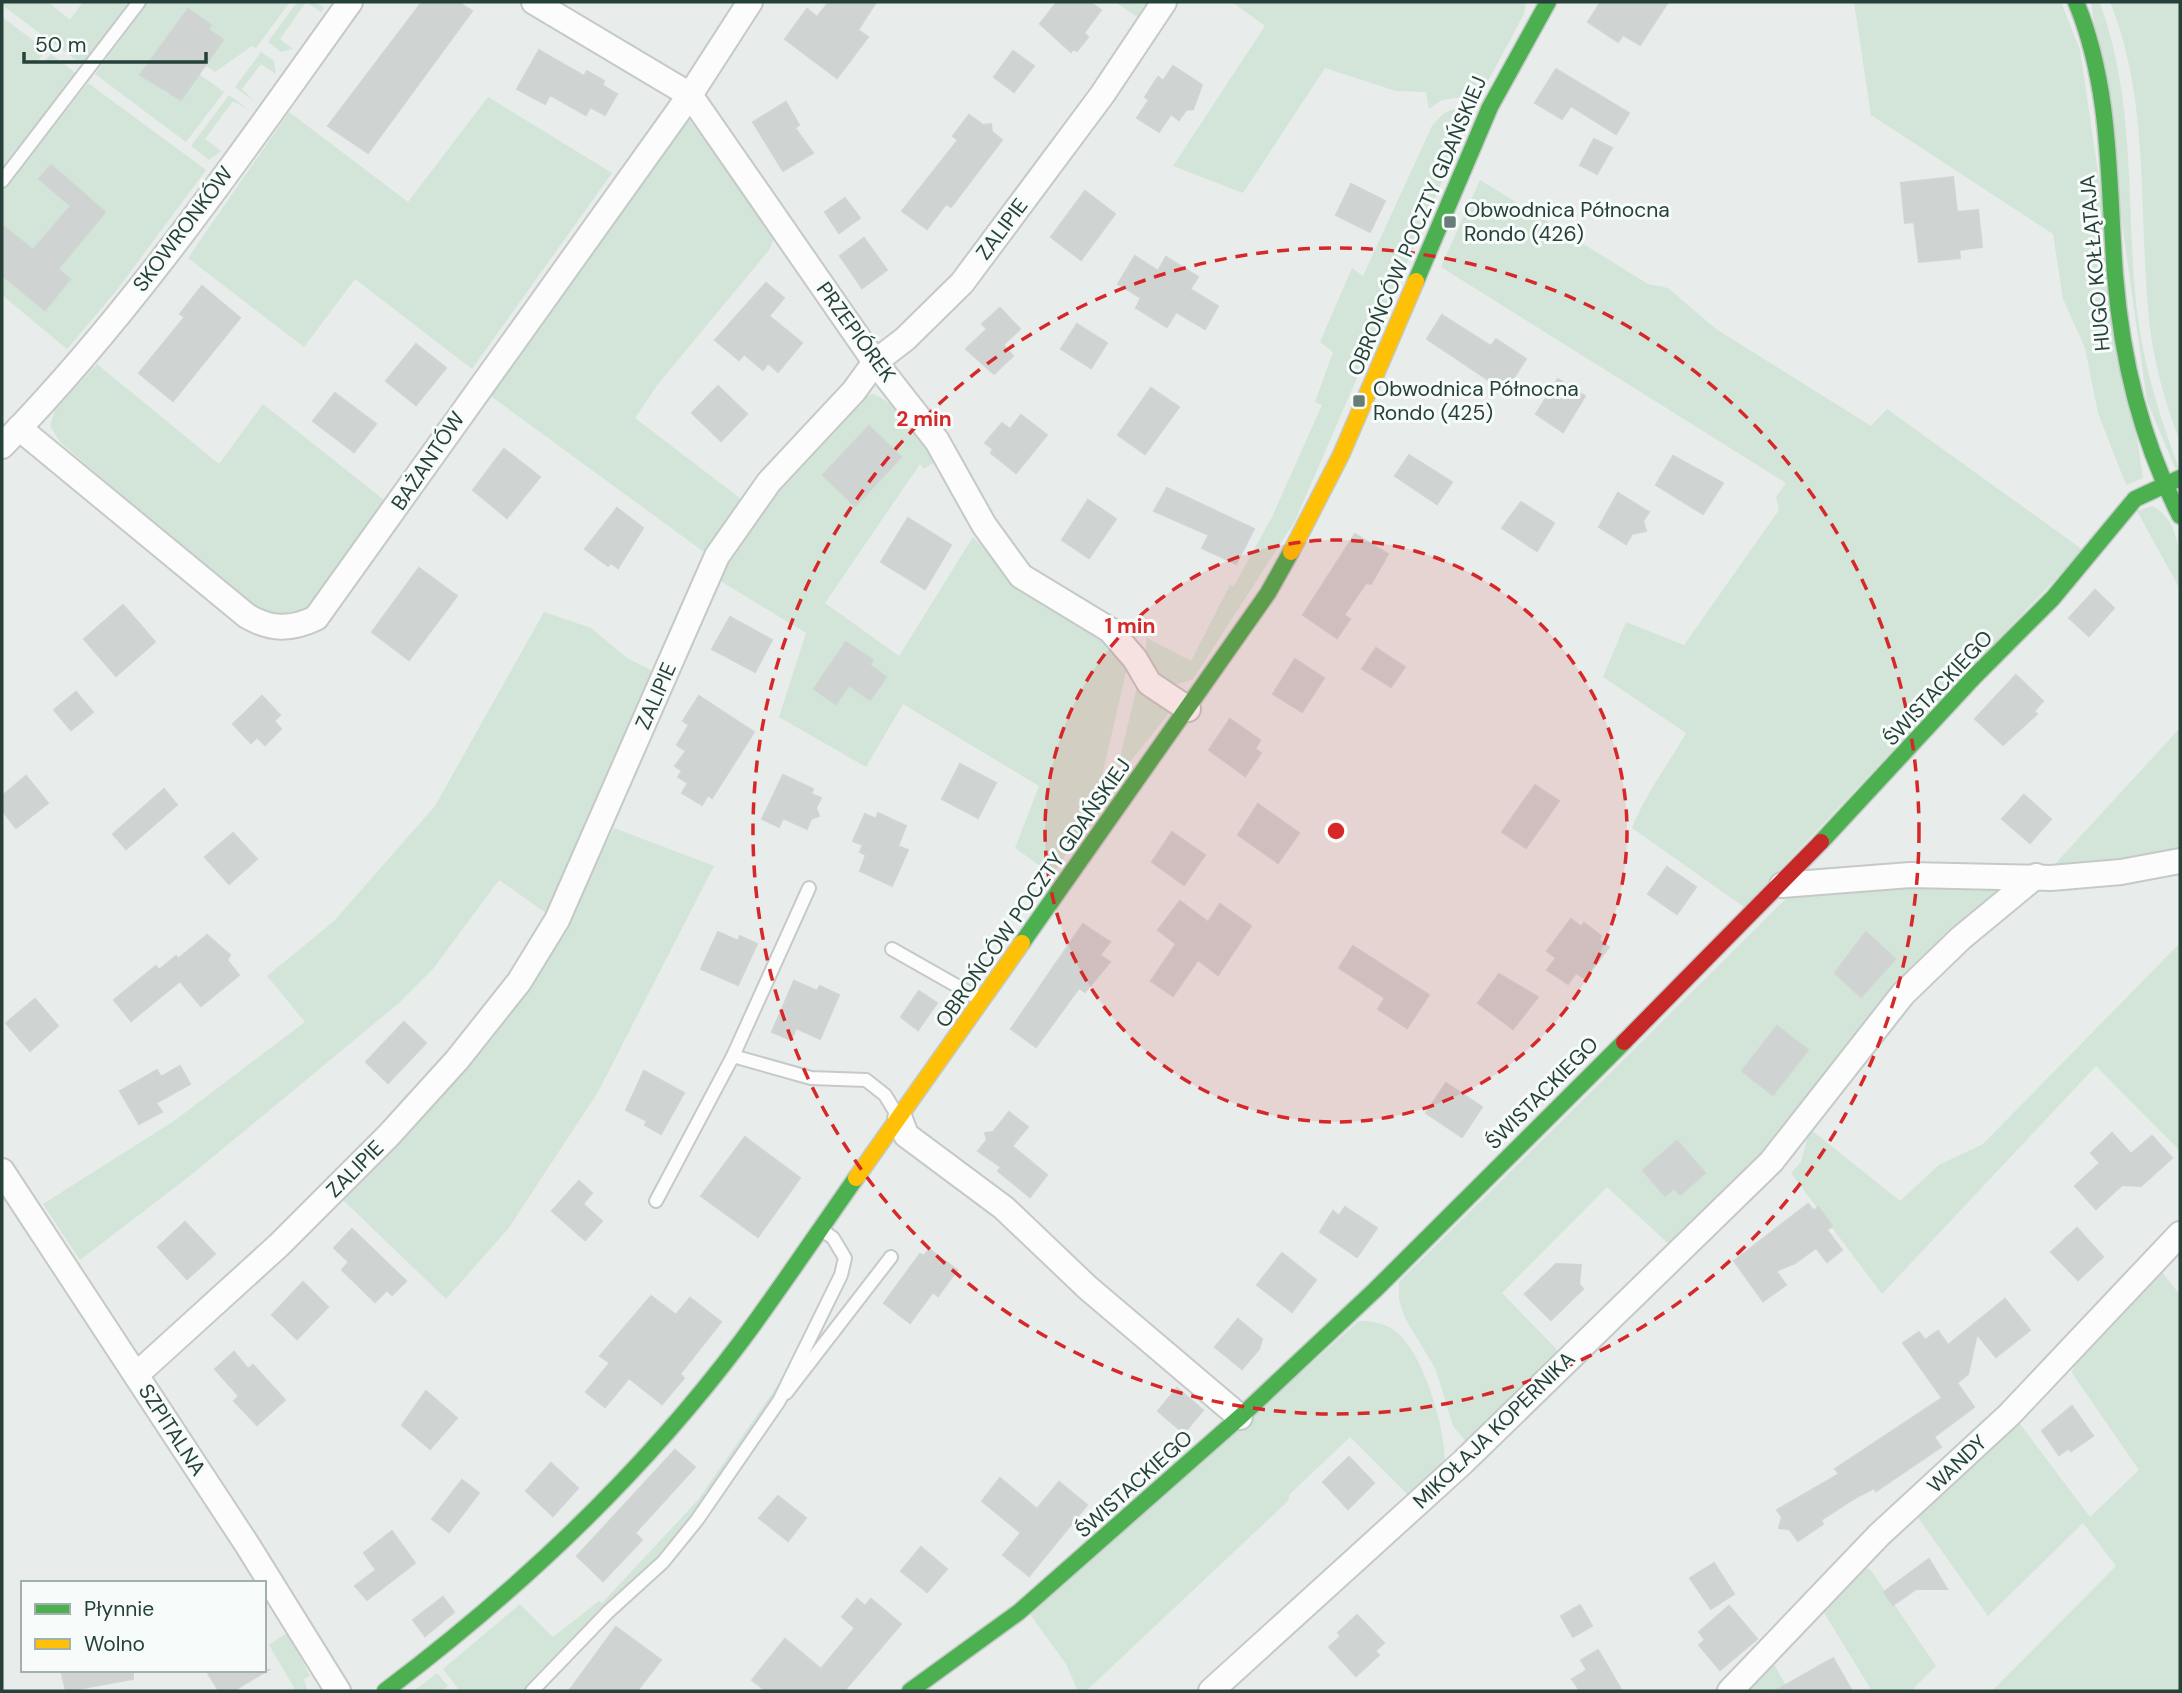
<svg xmlns="http://www.w3.org/2000/svg" width="2182" height="1693" viewBox="0 0 2182 1693" font-family="'DM Sans',sans-serif">
<style>
.green{fill:#d2e5d8}
.building{fill:#cfd3d2;stroke:#d0d5d3;stroke-width:2}
.lines{fill:none;stroke-linecap:round;stroke-linejoin:round}
.lane-casing{stroke:#c5c9c7;stroke-width:16}
.street-casing{stroke:#c5c9c7;stroke-width:28}
.fast-casing{stroke:#c3cac7;stroke-width:19}
.slow-casing{stroke:#c3cac7;stroke-width:19}
.jam-casing{stroke:#c3cac7;stroke-width:19}
.lane{stroke:#fcfcfc;stroke-width:12}
.street{stroke:#fcfcfc;stroke-width:24}
.fast{stroke:#4caf50;stroke-width:16}
.slow{stroke:#ffc107;stroke-width:16}
.jam{stroke:#c62828;stroke-width:16}
.ring{fill:none;stroke:#d62828;stroke-width:3.5;stroke-dasharray:12 9}
.poi-dot{fill:#697d78;stroke:#f7fbf9;stroke-width:2.5}
.labels{text-anchor:middle;stroke-width:6;stroke-linejoin:round;paint-order:stroke}
.poi-label{font-size:21px;fill:#25413a;stroke:#f7fbf9;text-anchor:start}
.street-label{font-size:21px;fill:#25413a;stroke:#f7fbf9}
.centre{fill:#d62828;stroke:#f7fbf9;stroke-width:3.5}
.ring-label{font-size:21px;text-anchor:middle;font-weight:bold;fill:#d62828;stroke:#f7fbf9;stroke-width:6;stroke-linejoin:round;paint-order:stroke}
</style>
<rect width="100%" height="100%" fill="#e8ecea"/>
<g class="green">
<polygon points="2,2 48,2 70,20 83,2 131,2 84,66 2,5"/>
<polygon points="148,2 290,2 256,48 252,46 215,72 205,65 223,40 208,29 211,25 188,9 141,74 168,94 199,74 224,92 186,142 95,74"/>
<polygon points="297,2 316,2 324,8 321,12 306,2 280,39 293,49 281,52 268,42"/>
<polygon points="1115,2 1151,2 1140,19"/>
<polygon points="1232,2 1526,2 1524,14 1481,94 1442,100 1429,109 1426,92 1396,91 1325,68 1243,193 1173,166 1265,26"/>
<polygon points="1854,2 2061,2 2080,50 2143,478 2126,485 2098,413 2085,348 2063,299 2053,234 1871,115"/>
<path d="M2091,2H2099L2101,6C2134,98 2127,195 2135,292C2140,353 2157,410 2179,468H2175L2147,401Z"/>
<path d="M2110,2H2180V442C2164,400 2151,353 2148,308C2139,206 2149,97 2110,2Z"/>
<polygon points="2,17 46,50 38,61 42,64 51,54 78,75 2,169"/>
<polygon points="261,52 274,61 276,74 261,64 242,89 255,102 235,87"/>
<polygon points="88,83 206,170 116,291 67,349 2,295 2,191"/>
<polygon points="229,95 249,110 233,101 205,139 221,151 209,160 191,146"/>
<polygon points="488,97 612,173 472,369 355,279 304,347 188,258 289,112 408,202"/>
<path d="M1456,108L1468,112L1470,117L1295,521L1193,679C1160,694 1140,671 1147,638L1191,661L1230,585L1234,586L1272,517L1322,405L1315,402L1333,352L1320,342L1352,268L1363,276L1432,126L1443,114Z"/>
<polygon points="688,118 775,237 769,250 658,384 635,418 741,499 704,552 488,394"/>
<path d="M1480,180L1648,284L1668,288L1716,329L1871,426L1887,409L2083,550L1744,907L1632,828C1645,795 1668,765 1686,733L1603,677L1626,622L1684,645L1779,510L1776,497L1786,483L1441,267Z"/>
<path d="M97,364L219,464L263,404L384,500C366,527 326,601 299,613C281,621 263,610 247,602L61,443L50,426L55,410Z"/>
<path d="M873,394C904,408 921,432 936,461L924,469L920,464L825,603L899,656L973,537L1009,575L1083,619L1128,663L1094,811L1055,871L1046,870L1015,848L1039,786L903,704L866,767L779,717L806,633L722,582L719,574L756,515L860,398Z"/>
<path d="M2152,506C2182,521 2180,560 2180,589L2137,511Z"/>
<polygon points="544,612 591,628 627,658 661,675 549,915 499,880 433,969 399,1003 191,1175 80,1260 43,1204 174,1121 305,1022 267,976 334,921 435,806"/>
<polygon points="1137,687 1167,701 1169,713 1114,782"/>
<polygon points="2180,728 2180,855 2056,868 2056,863"/>
<polygon points="614,828 714,866 598,1092 508,1229 446,1299 342,1199 506,1019 566,923"/>
<polygon points="2021,881 1765,1158 1671,1246 1607,1187 1502,1293 1562,1355 1466,1442 1453,1426 1436,1370 1405,1318 1399,1300 1399,1282 1796,889"/>
<polygon points="2180,943 2180,1151 2096,1066 1882,1294 1791,1173 1801,1162 1810,1129 1900,1201 1939,1165 1983,1144"/>
<polygon points="2159,1268 2180,1295 2180,1691 1992,1691 2116,1566 2083,1523 1988,1616 1917,1516 2014,1424 2020,1424 2090,1517 2139,1470 2072,1373 2076,1358"/>
<path d="M1359,1321C1372,1321 1384,1323 1395,1331C1424,1353 1445,1428 1445,1463L1412,1499L1350,1437L1290,1494L1288,1501L1086,1691H1078L1066,1664L1029,1613Z"/>
<polygon points="780,1382 770,1406 677,1538 641,1577 523,1691 460,1691 443,1669 520,1604 553,1637 599,1601 602,1603 698,1500"/>
<polygon points="1863,1564 1872,1572 1936,1666 1911,1691 1872,1691 1823,1611"/>
<polygon points="288,1632 310,1676 304,1679 307,1691 296,1691 269,1645"/>
<polygon points="1772,1661 1789,1691 1741,1691"/>
<polygon points="437,1673 448,1686 442,1691 414,1691"/>
</g>
<g class="building">
<polygon points="422,2 458,2 472,11 368,153 328,126"/>
<polygon points="829,2 876,2 858,30 868,37 837,78 785,39 807,9 817,17"/>
<polygon points="1057,2 1090,2 1101,10 1084,33 1088,37 1077,51 1073,49 1071,52 1040,24"/>
<polygon points="1601,2 1668,2 1640,45 1623,35 1618,42 1588,22"/>
<polygon points="188,9 211,25 208,29 223,40 181,100 140,75"/>
<polygon points="539,50 584,76 587,71 604,81 602,85 617,94 605,115 590,107 586,115 550,95 545,104 517,89"/>
<polygon points="1013,51 1034,66 1014,92 994,77"/>
<polygon points="1173,66 1202,85 1193,109 1186,110 1179,120 1171,114 1159,132 1137,118 1149,100 1145,97 1158,77 1163,81"/>
<polygon points="1556,69 1629,113 1616,134 1571,106 1562,119 1535,103"/>
<polygon points="786,102 799,125 795,128 813,153 783,171 753,122"/>
<polygon points="969,115 983,125 991,124 992,132 1002,140 951,207 946,204 927,229 902,211 958,140 953,136"/>
<polygon points="1594,139 1612,148 1597,174 1580,165"/>
<polygon points="51,165 105,212 58,269 70,279 45,310 2,275 2,225 33,250 71,206 39,179"/>
<polygon points="1953,177 1957,212 1978,210 1982,247 1959,250 1960,258 1919,262 1914,222 1905,223 1901,183"/>
<polygon points="1351,184 1385,201 1370,232 1336,215"/>
<polygon points="1085,191 1115,214 1081,260 1051,237"/>
<polygon points="845,198 860,218 839,233 825,212"/>
<polygon points="864,238 887,270 862,288 840,256"/>
<polygon points="1135,256 1158,271 1166,257 1198,277 1190,289 1218,306 1205,329 1176,312 1167,327 1136,308 1141,298 1118,284"/>
<polygon points="766,283 784,298 769,316 802,343 778,372 768,363 763,370 744,354 739,360 715,340"/>
<polygon points="202,286 240,318 173,401 139,373 185,317 180,314"/>
<polygon points="1000,308 1020,329 1003,345 1013,356 994,374 966,349 987,329 982,324"/>
<polygon points="1442,315 1491,346 1496,339 1526,359 1505,391 1427,339"/>
<polygon points="1077,324 1107,343 1091,368 1061,349"/>
<polygon points="416,344 446,368 416,405 386,381"/>
<polygon points="1558,379 1585,396 1563,432 1536,414"/>
<polygon points="718,386 747,414 721,441 692,413"/>
<polygon points="1151,388 1179,407 1145,454 1118,435"/>
<polygon points="335,393 376,424 354,452 313,421"/>
<polygon points="1021,415 1047,435 1016,473 991,453 993,449 985,443 1002,423 1010,429"/>
<polygon points="869,426 901,457 855,506 823,475"/>
<polygon points="504,449 540,477 507,518 473,490"/>
<polygon points="1409,455 1452,482 1437,504 1395,476"/>
<polygon points="1673,456 1723,483 1703,514 1656,485"/>
<polygon points="1167,488 1254,529 1236,564 1202,548 1209,535 1154,511"/>
<polygon points="1618,493 1649,512 1643,521 1646,531 1632,534 1626,544 1599,527"/>
<polygon points="1088,500 1116,519 1089,558 1062,540"/>
<polygon points="1521,502 1554,523 1537,551 1502,528"/>
<polygon points="617,508 643,528 618,568 611,563 608,566 585,549"/>
<polygon points="908,518 951,545 925,589 881,562"/>
<polygon points="1355,534 1388,554 1371,584 1366,583 1344,615 1350,619 1337,638 1303,615"/>
<polygon points="419,568 457,596 409,660 372,632"/>
<polygon points="2095,590 2114,608 2089,636 2069,618"/>
<polygon points="123,605 155,642 116,676 84,639"/>
<polygon points="730,617 772,640 755,672 712,649"/>
<polygon points="846,642 873,660 870,665 886,677 870,700 849,685 836,704 814,689"/>
<polygon points="1376,648 1405,667 1391,687 1362,669"/>
<polygon points="1295,659 1324,678 1302,712 1273,694"/>
<polygon points="2016,675 2043,701 2034,711 2037,714 2003,745 1975,719"/>
<polygon points="76,692 93,712 71,730 54,710"/>
<polygon points="262,696 280,715 274,721 281,729 265,745 257,737 251,743 233,724"/>
<polygon points="699,696 754,732 712,798 708,795 702,805 682,793 688,783 678,777 682,771 675,766 686,751 677,745 689,725 683,721"/>
<polygon points="1230,719 1260,740 1255,749 1261,753 1245,776 1209,750"/>
<polygon points="960,764 996,783 978,818 942,799"/>
<polygon points="783,775 813,789 811,794 821,798 816,808 819,816 811,819 807,829 783,818 779,827 762,819"/>
<polygon points="26,776 48,803 16,828 2,810 2,796"/>
<polygon points="1535,785 1559,801 1526,848 1502,832"/>
<polygon points="164,789 177,805 126,849 113,834"/>
<polygon points="2024,795 2051,819 2030,843 2002,819"/>
<polygon points="1258,804 1299,833 1278,863 1238,835"/>
<polygon points="878,813 906,826 898,846 908,850 892,886 860,871 866,855 860,852 863,845 853,841 865,814 876,819"/>
<polygon points="1172,832 1205,855 1184,885 1152,862"/>
<polygon points="233,833 257,859 229,884 205,857"/>
<polygon points="1667,867 1696,887 1677,914 1648,894"/>
<polygon points="1180,901 1208,922 1220,904 1251,926 1218,975 1198,960 1173,996 1151,981 1176,944 1158,930"/>
<polygon points="1571,919 1581,927 1584,923 1601,936 1599,940 1609,947 1585,979 1576,973 1568,984 1547,970 1556,958 1547,951"/>
<polygon points="1083,924 1110,942 1100,955 1110,962 1085,992 1079,988 1036,1047 1011,1029"/>
<polygon points="718,932 738,941 740,936 757,944 738,985 701,969"/>
<polygon points="1866,932 1895,959 1861,997 1835,973"/>
<polygon points="207,935 230,955 227,960 239,975 201,1006 180,981 131,1021 114,1000 156,966 159,970 176,956 178,959"/>
<polygon points="1353,946 1429,995 1407,1028 1378,1009 1385,998 1339,968"/>
<polygon points="1499,974 1538,997 1513,1029 1478,1003"/>
<polygon points="794,981 817,991 820,986 839,995 820,1039 796,1028 791,1040 772,1032"/>
<polygon points="919,991 937,1003 918,1030 901,1017"/>
<polygon points="35,999 58,1026 30,1051 6,1023"/>
<polygon points="404,1022 426,1043 388,1083 366,1062"/>
<polygon points="1777,1026 1808,1050 1773,1095 1742,1071"/>
<polygon points="180,1066 190,1084 156,1103 162,1112 139,1124 120,1091 157,1070 161,1077"/>
<polygon points="644,1071 684,1093 661,1134 645,1125 647,1121 626,1110"/>
<polygon points="1446,1083 1482,1107 1462,1137 1426,1113"/>
<polygon points="1009,1112 1028,1127 1012,1146 1047,1175 1030,1197 998,1171 1001,1167 978,1151 987,1140 985,1133 993,1132"/>
<polygon points="2112,1133 2131,1154 2152,1136 2172,1158 2141,1186 2122,1185 2096,1209 2075,1186 2100,1163 2091,1153"/>
<polygon points="745,1137 800,1178 758,1237 701,1196"/>
<polygon points="1677,1141 1705,1173 1680,1195 1674,1188 1665,1196 1643,1170"/>
<polygon points="579,1181 592,1193 583,1204 602,1221 585,1240 552,1211"/>
<polygon points="1808,1204 1814,1211 1818,1207 1832,1226 1827,1230 1842,1250 1827,1262 1816,1248 1795,1263 1776,1271 1786,1285 1763,1301 1734,1261"/>
<polygon points="1345,1207 1377,1228 1357,1257 1320,1232 1333,1211 1339,1216"/>
<polygon points="185,1222 215,1254 187,1279 158,1247"/>
<polygon points="2077,1228 2103,1257 2078,1280 2051,1252"/>
<polygon points="352,1229 406,1281 392,1295 387,1290 375,1302 342,1270 349,1262 334,1248"/>
<polygon points="929,1249 957,1270 938,1296 933,1292 910,1323 884,1303 920,1254 924,1256"/>
<polygon points="1282,1253 1316,1280 1292,1312 1257,1285"/>
<polygon points="1556,1264 1581,1265 1579,1284 1583,1289 1551,1320 1525,1294"/>
<polygon points="303,1282 328,1307 297,1339 272,1315"/>
<polygon points="651,1296 676,1315 690,1298 721,1322 680,1374 684,1378 662,1404 629,1378 605,1407 586,1392 610,1363 600,1356"/>
<polygon points="2005,1299 2030,1330 1996,1357 1977,1334 1968,1374 1957,1383 1974,1407 1934,1437 1941,1447 1876,1491 1874,1488 1855,1498 1821,1520 1823,1524 1798,1541 1789,1529 1779,1528 1782,1517 1777,1510 1839,1474 1835,1469 1942,1398 1903,1343 1919,1332 1925,1340 1938,1331 1948,1345"/>
<polygon points="1238,1319 1262,1339 1259,1349 1242,1369 1215,1347"/>
<polygon points="234,1352 248,1369 253,1365 285,1400 257,1425 234,1401 239,1396 215,1369"/>
<polygon points="1177,1388 1203,1410 1184,1433 1158,1411"/>
<polygon points="426,1391 457,1418 430,1449 402,1425"/>
<polygon points="2072,1406 2093,1436 2071,1451 2069,1448 2059,1455 2042,1431"/>
<polygon points="675,1450 695,1467 635,1533 642,1540 603,1581 577,1556"/>
<polygon points="1349,1457 1374,1483 1348,1509 1323,1482"/>
<polygon points="551,1463 578,1488 553,1516 526,1491"/>
<polygon points="1000,1478 1037,1509 1059,1482 1087,1505 1029,1576 1003,1555 1021,1533 982,1501"/>
<polygon points="462,1480 479,1493 449,1532 432,1519"/>
<polygon points="778,1496 806,1518 788,1541 759,1518"/>
<polygon points="392,1531 415,1563 367,1600 355,1586 376,1570 364,1553"/>
<polygon points="921,1547 947,1569 927,1592 901,1571"/>
<polygon points="1929,1559 1947,1589 1916,1589 1893,1605 1884,1592"/>
<polygon points="1714,1563 1734,1594 1711,1609 1690,1578"/>
<polygon points="443,1597 454,1612 425,1636 413,1620"/>
<polygon points="857,1599 865,1606 871,1599 901,1624 844,1691 766,1691 752,1680 785,1639 821,1669 855,1628 842,1617"/>
<polygon points="1580,1605 1592,1626 1573,1637 1561,1616"/>
<polygon points="1729,1606 1757,1639 1720,1670 1699,1645 1705,1640 1699,1632"/>
<polygon points="1357,1615 1384,1643 1375,1651 1379,1655 1356,1676 1329,1647 1341,1636 1338,1633"/>
<polygon points="616,1627 661,1660 637,1691 569,1691"/>
<polygon points="1598,1650 1622,1691 1580,1691 1572,1679 1587,1670 1581,1660"/>
<polygon points="1833,1658 1852,1691 1775,1691"/>
<polygon points="61,1670 133,1670 133,1679 66,1691"/>
<polygon points="206,1670 268,1670 233,1691 219,1691"/>
</g>
<g class="lines">
<g class="lane-casing">
<g id="lane">
<polyline points="2,181 139,2"/>
<polyline points="892,949 980,999"/>
<polyline points="733,1056 811,1078 866,1080 885,1095 896,1113"/>
<polyline points="656,1201 733,1056 809,888"/>
<polyline points="786,1393 891,1257"/>
<polyline points="532,1691 608,1612 663,1562 697,1520 779,1401 841,1275 845,1258 833,1238 822,1230"/>
</g>
</g>
<g class="street-casing">
<g id="street">
<polyline points="534,2 690,95 875,362 937,441 984,525 1021,576 1110,630 1135,659 1149,683 1188,709"/>
<path d="M19,428L247,616C271,630 291,630 316,618L690,95L750,2"/>
<path d="M2,446C133,312 241,154 350,2"/>
<polyline points="1782,885 1910,875 2051,878 2121,872 2180,861"/>
<polyline points="900,1119 906,1135 1004,1208 1088,1288 1240,1417"/>
<polyline points="2,1171 248,1546 338,1691"/>
<polyline points="136,1375 279,1245 389,1135 457,1060 519,982 557,920 717,556 769,482 854,391 875,362 905,339 962,283 1102,95 1164,2"/>
<polyline points="1211,1691 1463,1462 1771,1162 1903,994 1961,938 2036,876"/>
<polyline points="1730,1691 1879,1535 2009,1415 2180,1234"/>
</g>
</g>
<g class="fast-casing">
<g id="fast">
<path d="M2076,2C2112,89 2108,183 2115,275C2122,361 2141,439 2180,516"/>
<polyline points="1416,281 1490,107 1548,2"/>
<polyline points="1821,842 1974,677 2053,598 2135,499 2180,478"/>
<polyline points="1022,943 1268,593 1291,552"/>
<path d="M385,1691C519,1590 642,1474 743,1339C782,1286 818,1232 856,1178"/>
<polyline points="910,1691 1019,1612 1240,1417 1375,1290 1624,1042"/>
</g>
</g>
<g class="slow-casing">
<g id="slow">
<polyline points="1291,552 1341,455 1416,281"/>
<polyline points="856,1178 1022,943"/>
</g>
</g>
<g class="jam-casing">
<polyline id="jam" points="1624,1042 1821,842"/>
</g>
<use href="#lane" class="lane"/>
<use href="#street" class="street"/>
<use href="#fast" class="fast"/>
<use href="#slow" class="slow"/>
<use href="#jam" class="jam"/>
</g>
<circle cx="1336" cy="831" r="291" fill="#d62828" fill-opacity=".12"/>
<g class="ring">
<circle cx="1336" cy="831" r="291"/>
<circle cx="1336" cy="831" r="583"/>
</g>
<g class="poi-dot">
<rect x="1443" y="215" width="14" height="14" rx="3.5"/>
<rect x="1352" y="394" width="14" height="14" rx="3.5"/>
</g>
<g class="labels">
<g class="poi-label">
<text x="1464" y="217">Obwodnica Północna<tspan x="1464" dy="24">Rondo (426)</tspan></text>
<text x="1373" y="396">Obwodnica Północna<tspan x="1373" dy="24">Rondo (425)</tspan></text>
</g>
<g class="street-label">
<text transform="translate(1417 226) rotate(-67)" y="7">OBROŃCÓW POCZTY GDAŃSKIEJ</text>
<text transform="translate(183 229) rotate(-53)" y="7">SKOWRONKÓW</text>
<text transform="translate(1002 229) rotate(-53)" y="7">ZALIPIE</text>
<text transform="translate(2095 263) rotate(-95)" y="7">HUGO KOŁŁĄTAJA</text>
<text transform="translate(856 332) rotate(54)" y="7">PRZEPIÓREK</text>
<text transform="translate(428 461) rotate(-56)" y="7">BAŻANTÓW</text>
<text transform="translate(1938 688) rotate(-47)" y="7">ŚWISTACKIEGO</text>
<text transform="translate(656 696) rotate(-66)" y="7">ZALIPIE</text>
<text transform="translate(1033 893) rotate(-55)" y="7">OBROŃCÓW POCZTY GDAŃSKIEJ</text>
<text transform="translate(1542 1093) rotate(-45)" y="7">ŚWISTACKIEGO</text>
<text transform="translate(355 1169) rotate(-45)" y="7">ZALIPIE</text>
<text transform="translate(172 1430) rotate(57)" y="7">SZPITALNA</text>
<text transform="translate(1494 1430) rotate(-44)" y="7">MIKOŁAJA KOPERNIKA</text>
<text transform="translate(1957 1464) rotate(-44)" y="7">WANDY</text>
<text transform="translate(1134 1484) rotate(-42)" y="7">ŚWISTACKIEGO</text>
</g>
</g>
<circle cx="1336" cy="831" r="10" class="centre"/>
<g class="ring-label">
<text x="924" y="426">2 min</text>
<text x="1130" y="633">1 min</text>
</g>
<rect width="2182" height="1693" fill="none" stroke="#25413a" stroke-width="7"/>
<rect x="21" y="1581" width="245" height="91" fill="#f7fbf9" stroke="#a3b1ad" stroke-width="2"/>
<rect x="35" y="1604" width="35" height="10" fill="#4caf50" stroke="#a3b1ad" stroke-width="2"/>
<text x="84" y="1616" font-size="21" fill="#25413a">Płynnie</text>
<rect x="35" y="1639" width="35" height="10" fill="#ffc107" stroke="#a3b1ad" stroke-width="2"/>
<text x="84" y="1651" font-size="21" fill="#25413a">Wolno</text>
<path d="M24 52v10h182v-10" fill="none" stroke="#25413a" stroke-width="3.5"/>
<text x="35" y="52" font-size="21" fill="#25413a" stroke="#f7fbf9" stroke-width="5" paint-order="stroke">50 m</text>
</svg>
